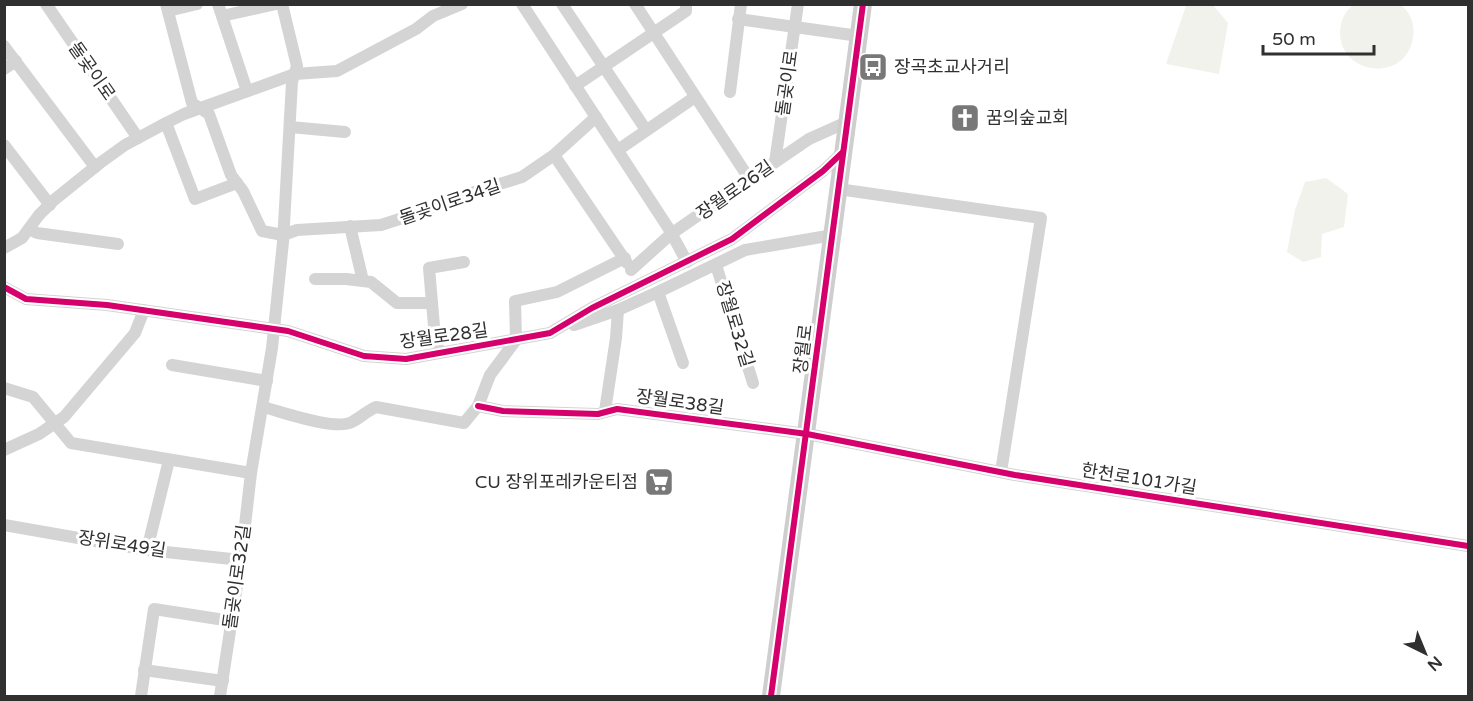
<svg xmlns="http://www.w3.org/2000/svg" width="1473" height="701" viewBox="0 0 1473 701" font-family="'Varela Round','Noto Sans KR',sans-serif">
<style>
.green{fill:#f1f2ec}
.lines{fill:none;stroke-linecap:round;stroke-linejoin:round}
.street{stroke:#d4d4d4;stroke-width:12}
.secondary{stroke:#cecece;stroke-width:18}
.cycleway-casing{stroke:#fff;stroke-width:10}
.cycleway{stroke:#d6006c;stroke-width:6}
.labels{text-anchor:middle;stroke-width:6;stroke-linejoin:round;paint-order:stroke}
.poi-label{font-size:18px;fill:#303030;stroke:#fff;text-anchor:start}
.street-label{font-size:18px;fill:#303030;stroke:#fff}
</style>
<rect width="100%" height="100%" fill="#fff"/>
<g class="green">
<polygon points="1195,5 1213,5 1228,23 1219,74 1166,64 1186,6"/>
<path d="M1401,5C1411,13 1415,25 1413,38C1404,87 1331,73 1341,24C1343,16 1347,10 1353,5Z"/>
<polygon points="1326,178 1348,194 1344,227 1322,234 1321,257 1303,262 1287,252 1295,210 1305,182"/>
</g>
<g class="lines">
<g class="street">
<polyline points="46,4 138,138"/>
<polyline points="166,4 192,103 209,114 231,175 243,191 262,231 283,235 297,230 381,225 415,214 471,193 522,177 554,155 596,117"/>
<polyline points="218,4 247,91"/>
<polyline points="522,4 669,229 687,262"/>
<polyline points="562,4 646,130"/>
<polyline points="635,4 750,180"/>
<polyline points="168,11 197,4"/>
<polyline points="222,16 276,4"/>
<polyline points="738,19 859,36"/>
<polyline points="4,46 95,167"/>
<polyline points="4,69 16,61"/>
<polyline points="575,86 686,11 686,4"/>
<polyline points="730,92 741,4"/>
<polyline points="166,123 195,199 237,183"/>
<polyline points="290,127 345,132"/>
<polyline points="4,145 50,205"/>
<polyline points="618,150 695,97"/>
<polyline points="554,155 627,263"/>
<polyline points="775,162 798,4"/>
<polyline points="838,189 1041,218 1001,472"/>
<polyline points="350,226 363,281 371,282 397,303 432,303"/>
<polyline points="29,229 37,233 118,244"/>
<polyline points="4,248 22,238 39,215 54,200 100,163 125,145 166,123 184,114 295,74 337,71 416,29 433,16 462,4"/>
<polyline points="716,265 753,383"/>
<polyline points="631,270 671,234 765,169 809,139 847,122"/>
<polyline points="315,279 346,279 363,281"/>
<polyline points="4,287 26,299 107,305 288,331 364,356 406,359 550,333 592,308 732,239 823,171 843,152"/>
<polyline points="658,292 683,363"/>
<polyline points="574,325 618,310 658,292 745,250 833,235"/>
<polyline points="439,353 434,326 429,268 464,262"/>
<polyline points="172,365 267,381"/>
<polyline points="4,388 33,397 71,443 251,473"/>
<polyline points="478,406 503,411 598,414 617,409 807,434 1015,475 1468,546"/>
<path d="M263,407C283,412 335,431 352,422C361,417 367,411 376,407L464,423L478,406L490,375L516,340L515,301L557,292L625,258"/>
<polyline points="605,411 616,338 618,310"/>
<polyline points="4,450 39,434 64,417 135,333 144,310"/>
<polyline points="4,525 147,550 241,560"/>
<polyline points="147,550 169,460"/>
<polyline points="144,670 223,681"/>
<polyline points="141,696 154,609 231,621"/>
<polyline points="220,696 241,560 251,473 272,348 283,242 292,82 297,66 282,4"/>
</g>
<polyline class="secondary" points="771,696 863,4"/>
<g class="cycleway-casing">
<g id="cycleway">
<polyline points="4,287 26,299 107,305 288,331 364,356 406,359 550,333 592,308 732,239 823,171 843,152"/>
<polyline points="478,406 503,411 598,414 617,409 807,434 1015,475 1468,546"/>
<polyline points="771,696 863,4"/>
</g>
</g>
<use href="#cycleway" class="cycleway"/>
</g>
<defs>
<g id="bus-square" transform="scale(1.5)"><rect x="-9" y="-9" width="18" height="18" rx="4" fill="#787878" stroke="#fff"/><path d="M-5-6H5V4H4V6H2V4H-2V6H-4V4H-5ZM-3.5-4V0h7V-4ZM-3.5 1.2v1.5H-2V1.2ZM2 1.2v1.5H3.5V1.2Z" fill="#fff"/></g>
<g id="church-square" transform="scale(1.5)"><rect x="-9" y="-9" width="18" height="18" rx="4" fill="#787878" stroke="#fff"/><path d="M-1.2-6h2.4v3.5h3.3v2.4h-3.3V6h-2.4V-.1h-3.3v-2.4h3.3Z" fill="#fff"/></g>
<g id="supermarket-square" transform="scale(1.5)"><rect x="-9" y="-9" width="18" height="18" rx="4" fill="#787878" stroke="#fff"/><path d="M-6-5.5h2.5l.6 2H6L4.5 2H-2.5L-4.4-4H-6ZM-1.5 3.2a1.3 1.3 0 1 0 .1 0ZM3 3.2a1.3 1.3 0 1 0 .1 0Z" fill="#fff"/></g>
</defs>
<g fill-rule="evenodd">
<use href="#bus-square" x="873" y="67"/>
<use href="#church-square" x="965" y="118"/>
<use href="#supermarket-square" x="659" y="482"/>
</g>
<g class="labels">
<g class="poi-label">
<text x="894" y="73">장곡초교사거리</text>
<text x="986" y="124">꿈의숲교회</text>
<text x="638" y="488" text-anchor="end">CU 장위포레카운티점</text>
</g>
<g class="street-label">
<text transform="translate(92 71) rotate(55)" y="6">돌곶이로</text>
<text transform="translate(787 83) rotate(-82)" y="6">돌곶이로</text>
<text transform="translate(735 190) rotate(-35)" y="6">장월로26길</text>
<text transform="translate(450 202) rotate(-19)" y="6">돌곶이로34길</text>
<text transform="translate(735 324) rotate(73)" y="6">장월로32길</text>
<text transform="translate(444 336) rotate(-8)" y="6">장월로28길</text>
<text transform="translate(803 349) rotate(-83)" y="6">장월로</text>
<text transform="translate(680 402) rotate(8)" y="6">장월로38길</text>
<text transform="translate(1139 479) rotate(9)" y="6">한천로101가길</text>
<text transform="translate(122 544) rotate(9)" y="6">장위로49길</text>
<text transform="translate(237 577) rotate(-82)" y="6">돌곶이로32길</text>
</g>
</g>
<rect width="1473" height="701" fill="none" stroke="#303030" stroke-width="12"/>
<g transform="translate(1425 653) rotate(137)" stroke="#ffffff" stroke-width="4.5" paint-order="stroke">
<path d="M0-4.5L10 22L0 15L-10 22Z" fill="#303030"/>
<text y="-9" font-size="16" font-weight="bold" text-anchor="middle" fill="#303030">N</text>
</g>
<path d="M1263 45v9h111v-9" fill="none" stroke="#303030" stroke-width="3"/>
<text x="1272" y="45" font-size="18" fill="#303030" stroke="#ffffff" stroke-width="4.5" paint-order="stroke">50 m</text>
</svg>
